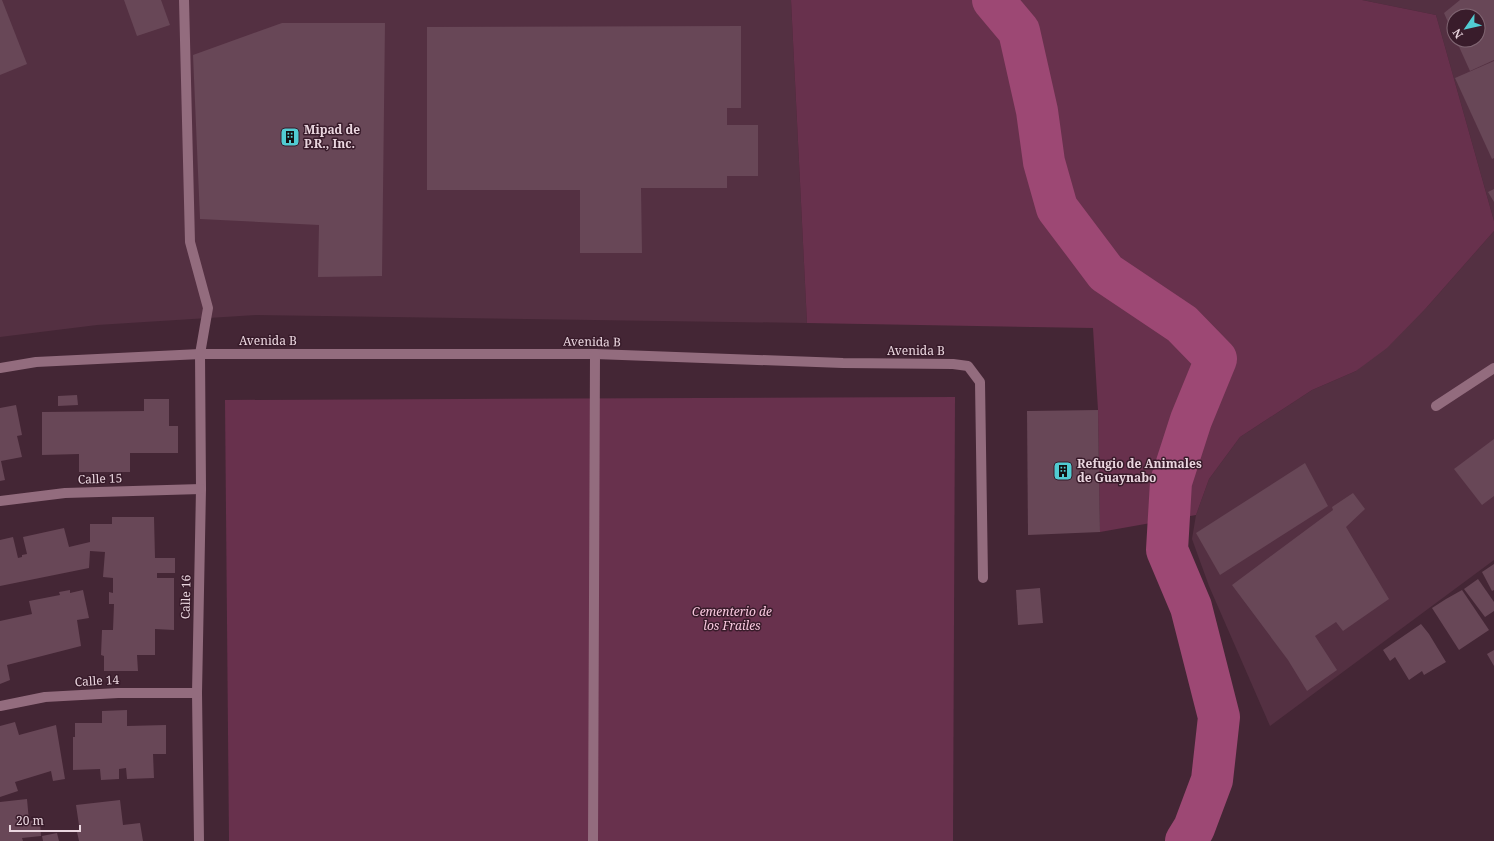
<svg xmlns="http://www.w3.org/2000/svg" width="1494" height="841" viewBox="0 0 1494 841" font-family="'Noto Serif',serif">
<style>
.built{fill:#543042;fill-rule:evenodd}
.green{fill:#68314d}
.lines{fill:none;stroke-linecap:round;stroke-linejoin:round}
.river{stroke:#9d4874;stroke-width:42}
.building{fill:#684757}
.minor{stroke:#936c7e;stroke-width:10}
.labels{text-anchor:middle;stroke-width:3;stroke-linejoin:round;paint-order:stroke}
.poi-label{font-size:12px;font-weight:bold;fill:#ead6df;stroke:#391c2b;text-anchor:start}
.street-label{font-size:12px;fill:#ead6df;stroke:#391c2b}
.park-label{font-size:12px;font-style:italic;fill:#facae0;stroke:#391c2b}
</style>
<rect width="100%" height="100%" fill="#442635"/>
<g class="built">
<polygon points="0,0 791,0 807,323 256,315 97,325 0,337"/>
<path d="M1362,0H1494V221L1436,15ZM1454,16H1478V40H1454Z"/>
<polygon points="1494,231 1494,560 1270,726 1209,586 1192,539 1196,515 1209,479 1240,437 1312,390 1356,371 1427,307"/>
</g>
<g class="green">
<polygon points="791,0 1362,0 1436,15 1494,221 1494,231 1427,307 1387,348 1356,371 1312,390 1240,437 1209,479 1196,515 1100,532 1098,410 1093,328 807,323"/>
<polygon points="955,397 953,841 229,841 225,400"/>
</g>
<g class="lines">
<polyline class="river" points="993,0 1019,31 1037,111 1044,162 1057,208 1106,273 1182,324 1216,359 1191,420 1171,482 1167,550 1191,607 1219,717 1212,780 1194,828 1186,841"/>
</g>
<g class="building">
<polygon points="0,0 2,0 27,64 0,75"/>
<polygon points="124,0 161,0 170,25 137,36"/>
<polygon points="1460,0 1494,0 1494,60 1470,71 1456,40 1478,40 1478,16 1454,16 1454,36 1444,13"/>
<polygon points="282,23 385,23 382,276 318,277 319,225 200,219 193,55"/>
<polygon points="741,26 741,108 727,108 727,125 758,125 758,176 727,176 727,188 641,188 642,253 580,253 580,190 427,190 427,27"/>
<polygon points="1494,61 1494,158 1492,159 1455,78"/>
<polygon points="1494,189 1494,202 1488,192"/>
<polygon points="77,395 78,405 58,406 58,396"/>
<polygon points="144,399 169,399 169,426 178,426 178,453 130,453 130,472 79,472 79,454 42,455 42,412 144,411"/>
<polygon points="16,405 22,435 17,436 22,457 1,461 5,480 0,481 0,408"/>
<polygon points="1098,410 1100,532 1028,535 1027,411"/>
<polygon points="1494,439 1494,496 1482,505 1454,469"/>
<polygon points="1305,463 1328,506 1220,575 1196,533"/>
<polygon points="1353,493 1365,509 1346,527 1389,599 1343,631 1336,622 1315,636 1337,670 1307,691 1288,660 1232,585 1333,510 1332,507"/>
<polygon points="112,517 154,517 155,558 175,558 175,573 157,573 157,578 174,578 174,630 155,629 155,655 137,655 138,671 104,671 104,656 101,655 102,630 113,630 114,604 109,604 109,592 113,593 113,578 103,577 105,552 90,551 89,568 0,586 0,540 13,537 18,558 22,557 22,555 27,554 23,537 64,528 69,547 90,542 90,524 112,524"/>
<polygon points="1494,564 1494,590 1492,591 1482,572"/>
<polygon points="1478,579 1494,602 1494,611 1485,617 1464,589"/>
<polygon points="1040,588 1043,623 1018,625 1016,590"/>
<polygon points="70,590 70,593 83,590 89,618 77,620 81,646 7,665 10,680 0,684 0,621 32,614 29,601 60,595 59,592"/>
<polygon points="1462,590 1489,630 1459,650 1432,608 1446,599"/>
<polygon points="1421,624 1429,634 1446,662 1424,675 1422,671 1409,680 1395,657 1390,661 1383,650"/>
<polygon points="1494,650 1494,666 1487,654"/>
<polygon points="127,710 127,726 166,725 166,754 153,754 154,778 127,779 126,768 119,769 119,779 101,780 100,769 73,770 73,737 75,737 75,723 102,723 102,711"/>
<polygon points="15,722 19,735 56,725 65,779 53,781 51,771 15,782 18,791 0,797 0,726"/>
<polygon points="27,799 29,821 40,820 41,836 22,838 23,841 0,841 0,802"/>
<polygon points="120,800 123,825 140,823 143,841 79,841 77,832 80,832 76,805"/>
<polygon points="57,833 59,841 43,841 42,836"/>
</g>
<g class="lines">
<g class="minor">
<polyline points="184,0 190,242 208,308 200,354 201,489 197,693 199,841"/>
<polyline points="0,368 36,362 200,354 595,354 843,363 953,364 968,366 980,382 983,578"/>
<polyline points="1436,406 1494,368"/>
<polyline points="0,501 65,493 201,489"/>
<polyline points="0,706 45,697 118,693 197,693"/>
<polyline points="593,841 595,354"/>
</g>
</g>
<defs>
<g id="building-square" transform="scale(1)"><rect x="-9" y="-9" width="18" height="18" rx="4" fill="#51ccd2" stroke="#391c2b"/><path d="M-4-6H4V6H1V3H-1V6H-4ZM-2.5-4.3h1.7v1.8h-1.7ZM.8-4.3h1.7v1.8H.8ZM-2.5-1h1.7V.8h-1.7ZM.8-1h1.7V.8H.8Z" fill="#111"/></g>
</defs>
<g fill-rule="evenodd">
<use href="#building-square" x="290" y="137"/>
<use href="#building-square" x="1063" y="471"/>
</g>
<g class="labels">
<g class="poi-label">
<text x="304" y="134">Mipad de<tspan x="304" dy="14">P.R., Inc.</tspan></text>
<text x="1077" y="468">Refugio de Animales<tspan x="1077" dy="14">de Guaynabo</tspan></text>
</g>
<g class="street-label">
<text x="268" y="345">Avenida B</text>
<text transform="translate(592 342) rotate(1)" y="4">Avenida B</text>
<text x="916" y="355">Avenida B</text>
<text transform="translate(100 479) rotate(-2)" y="4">Calle 15</text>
<text transform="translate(186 597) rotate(-89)" y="4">Calle 16</text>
<text transform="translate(97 681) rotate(-3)" y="4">Calle 14</text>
</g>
<g class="park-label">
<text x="732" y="616">Cementerio de<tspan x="732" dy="14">los Frailes</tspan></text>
</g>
</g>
<g transform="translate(1466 28) rotate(236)"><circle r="19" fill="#391c2b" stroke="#806673"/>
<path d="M0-3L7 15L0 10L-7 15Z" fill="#51ccd2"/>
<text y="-6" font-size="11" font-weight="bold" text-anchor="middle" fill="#ead6df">N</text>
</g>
<path d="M10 825v6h70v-6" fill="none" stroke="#ead6df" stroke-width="2"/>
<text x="16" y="825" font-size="12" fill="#ead6df" stroke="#391c2b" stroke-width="3" paint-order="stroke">20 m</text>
</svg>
